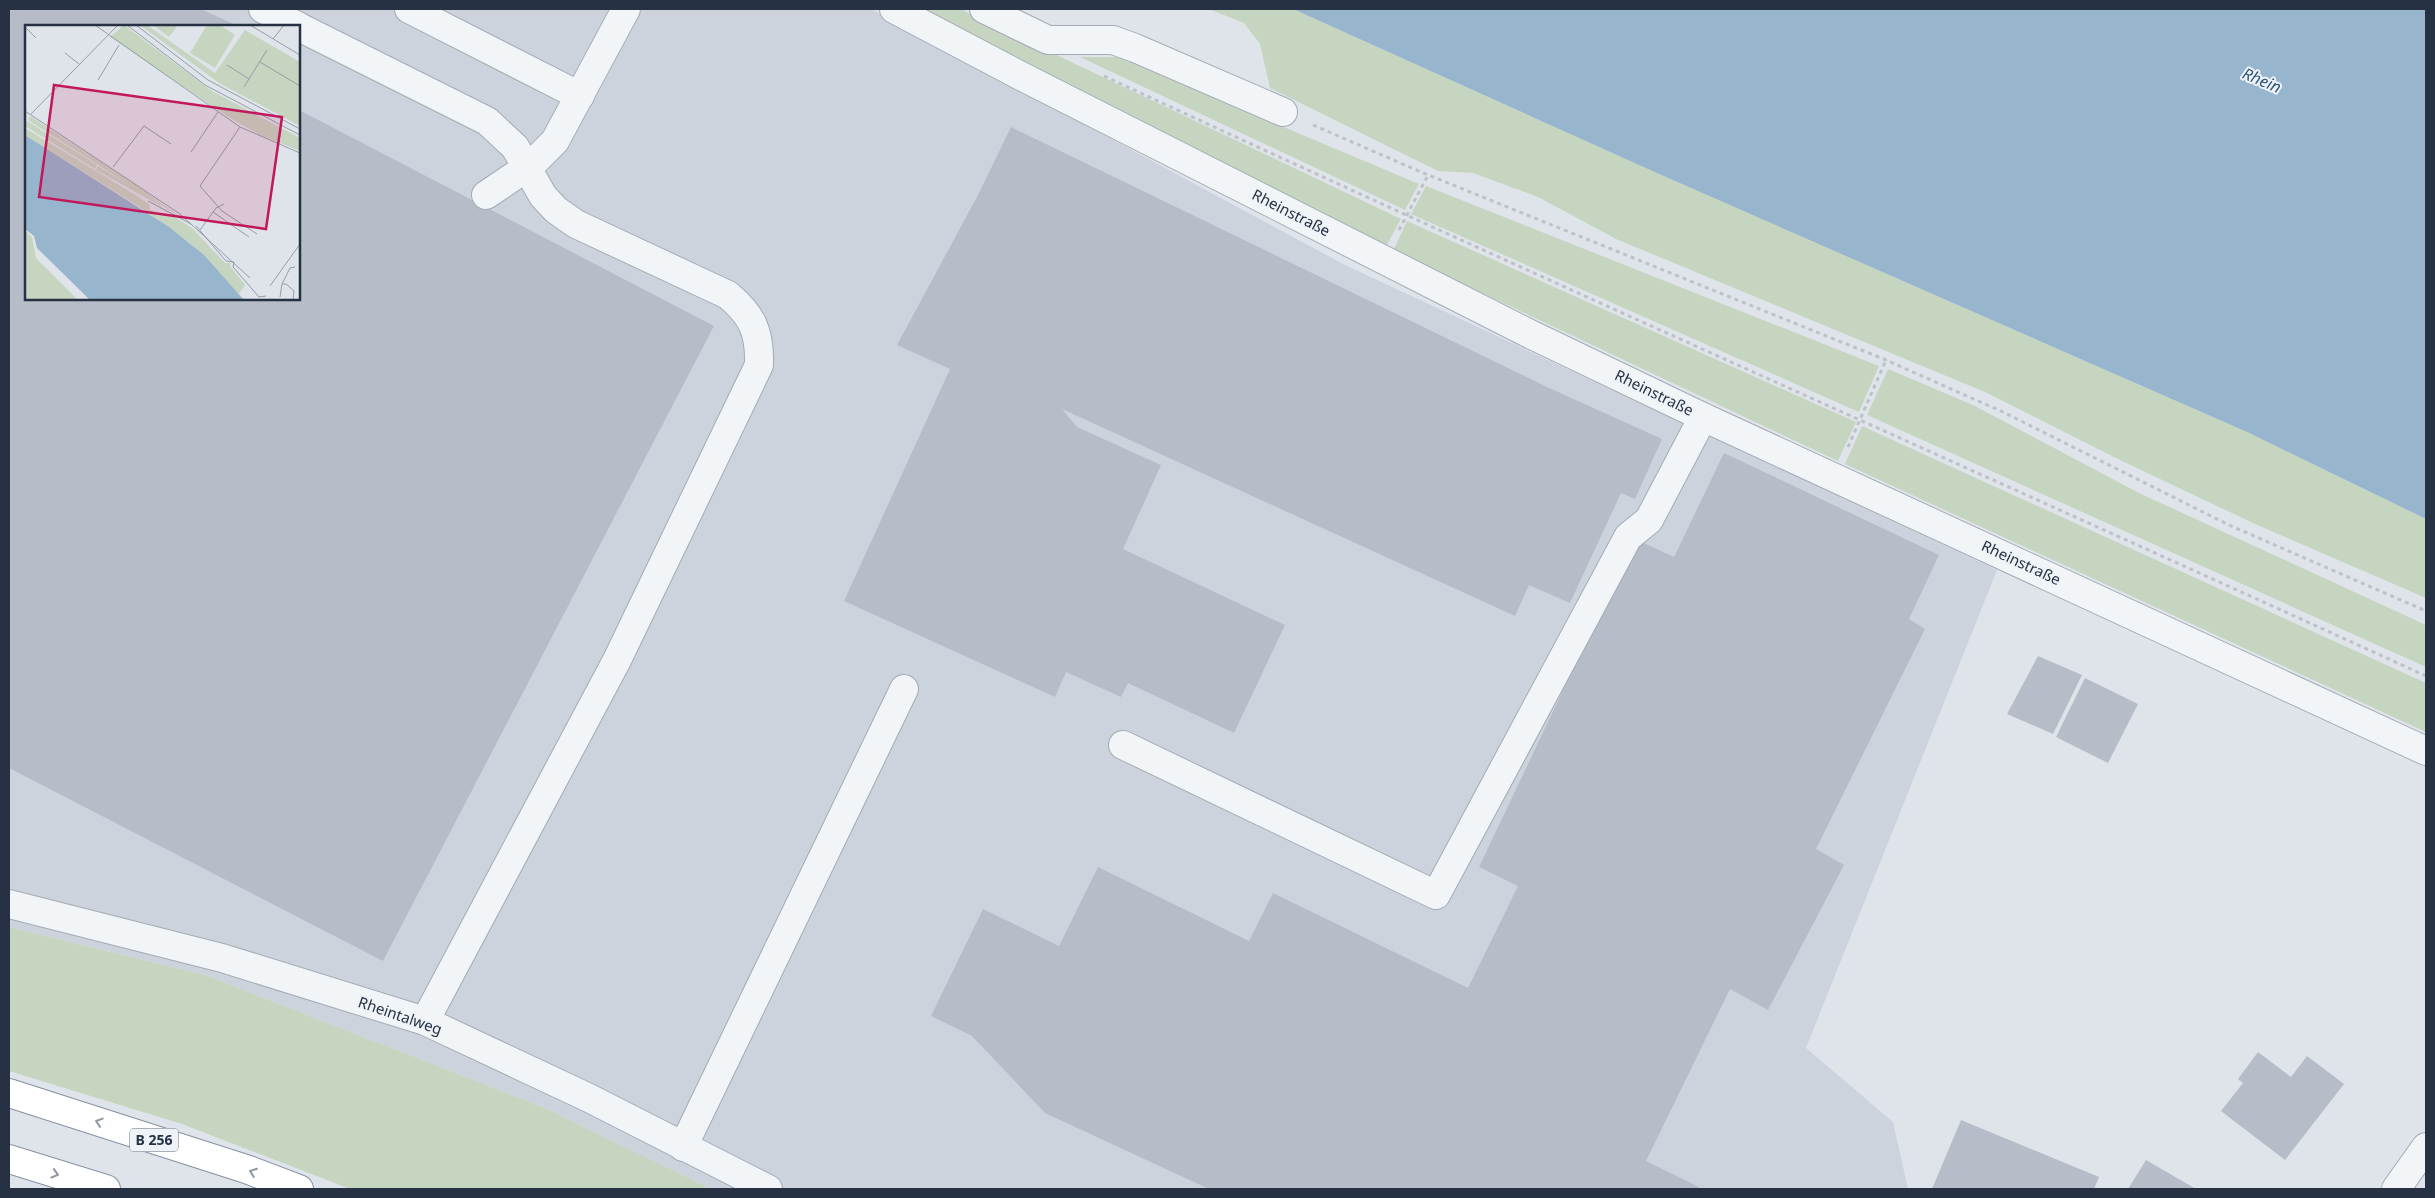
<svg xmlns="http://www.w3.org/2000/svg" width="2435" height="1198" viewBox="0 0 2435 1198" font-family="'Noto Sans',sans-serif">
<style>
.built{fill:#cdd3dc;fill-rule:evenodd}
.green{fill:#c6d5c0}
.water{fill:#97b5cd}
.building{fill:#b6bdc8}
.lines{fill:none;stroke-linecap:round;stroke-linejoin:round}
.minor-casing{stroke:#a4abb5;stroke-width:30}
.highway-casing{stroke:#8592a2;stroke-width:30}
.path{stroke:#bdc2c9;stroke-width:3;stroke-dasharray:4 4;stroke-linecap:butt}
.minor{stroke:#f2f5f8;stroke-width:28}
.highway{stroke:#fff;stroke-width:28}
.oneway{stroke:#9298a1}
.labels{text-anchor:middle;stroke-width:4;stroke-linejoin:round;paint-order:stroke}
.shield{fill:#eff3f7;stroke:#626c79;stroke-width:1}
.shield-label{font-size:14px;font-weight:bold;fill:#263243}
.street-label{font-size:15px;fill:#263243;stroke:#eff3f7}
.water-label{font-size:16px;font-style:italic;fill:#2d547a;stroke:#eff3f7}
.inset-road{fill:none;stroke:#959da7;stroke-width:1}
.view{fill:#c2185b;fill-opacity:0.15;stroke:#c2185b;stroke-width:2.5}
.inset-edge{fill:none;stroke:#263243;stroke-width:2.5}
</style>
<rect width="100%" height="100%" fill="#dfe4ea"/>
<path class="built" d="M9,9H871L1343,264L1997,570L1806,1048L1893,1122L1908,1189H711L545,1108L205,975L9,927ZM26,26H299V299H26Z"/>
<g class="green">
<polygon points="919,9 960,9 1401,219 1385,248"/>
<polygon points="1209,9 1293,9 1659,174 2247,432 2426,519 2426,598 2255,524 2122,461 1985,392 1616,239 1538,197 1473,173 1438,171 1270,88 1260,44 1244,23"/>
<polygon points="1080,57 1118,57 1419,184 1405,210"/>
<polygon points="1426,186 1879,366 1859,412 1411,214"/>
<polygon points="1407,221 1856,422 1838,461 1393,251"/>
<polygon points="1888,369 1973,405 2139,493 2426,625 2426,667 1867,415"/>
<polygon points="1862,426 2426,683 2426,732 1845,464"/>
<polygon points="9,927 205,975 545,1108 711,1189 350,1189 182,1124 9,1071"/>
</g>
<polygon class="water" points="1293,9 2426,9 2426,519 2247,432 1659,174"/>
<g class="building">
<polygon points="9,9 201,9 238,26 26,26 26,299 299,299 299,110 714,326 383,961 9,768"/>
<polygon points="1011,127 1547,387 1662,439 1635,499 1621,493 1570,603 1529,585 1515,616 1062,409 1077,427 1161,465 1123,549 1285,625 1234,733 1128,683 1121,697 1066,672 1055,697 844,601 950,369 897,345 978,195"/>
<polygon points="1724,453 1939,555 1909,619 1925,629 1816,849 1844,865 1768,1010 1730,989 1646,1161 1699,1187 1698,1189 1209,1189 1045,1113 972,1036 931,1016 983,909 1059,946 1098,867 1249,941 1273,893 1468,988 1518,886 1479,867 1635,539 1674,557"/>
<polygon points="2038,656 2082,675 2053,734 2007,714"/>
<polygon points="2085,678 2138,704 2108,763 2056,737"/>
<polygon points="2258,1052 2291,1077 2307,1056 2344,1084 2285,1160 2221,1111 2243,1083 2238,1079"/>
<polygon points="1961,1120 2099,1177 2094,1189 1932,1189"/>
<polygon points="2146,1160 2196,1189 2128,1189"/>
</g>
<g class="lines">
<g class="minor-casing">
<g id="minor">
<polyline points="263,9 298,26"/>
<polyline points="409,9 580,96"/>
<polyline points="894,9 1021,76 1530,334 1703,417 2426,751"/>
<polyline points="984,9 1048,40 1113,40 1135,48 1283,112"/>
<path d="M299,27L487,121L515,147L543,196L556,210L576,224L728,295C753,316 760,333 759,365L617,660L425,1021"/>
<polyline points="486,195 532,164 555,141 626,9"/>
<polyline points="1123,745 1436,895 1628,537 1649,520 1703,417"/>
<polyline points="9,904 222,958 425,1021 589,1098 768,1189"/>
<polyline points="683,1147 904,689"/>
<polyline points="2396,1189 2426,1147"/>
</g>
</g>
<g class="highway-casing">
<g id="highway">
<polyline points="9,1093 246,1169 299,1189"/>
<polyline points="9,1159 106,1189"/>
</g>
</g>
<g class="path">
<path d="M1104,76C1543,280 1986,475 2426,676"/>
<polyline points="1313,125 1428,175 1886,360 2003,412 2229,525 2426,611"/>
<polyline points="1399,230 1428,175"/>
<polyline points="1848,447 1886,360"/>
</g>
<use href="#minor" class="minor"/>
<use href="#highway" class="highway"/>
</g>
<defs><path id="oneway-chevron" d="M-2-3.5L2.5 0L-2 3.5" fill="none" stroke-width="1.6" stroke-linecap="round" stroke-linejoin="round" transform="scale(1.25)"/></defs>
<g class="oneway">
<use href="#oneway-chevron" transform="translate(99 1122) rotate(-162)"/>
<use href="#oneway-chevron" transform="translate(253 1172) rotate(-159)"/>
<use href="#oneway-chevron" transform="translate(55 1174) rotate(17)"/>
</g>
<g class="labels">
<rect class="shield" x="130" y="1128.5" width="48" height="23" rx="4"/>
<g class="shield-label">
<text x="154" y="1145">B 256</text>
</g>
<g class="street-label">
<text transform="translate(1291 213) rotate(27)" y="5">Rheinstraße</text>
<text transform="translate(1654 393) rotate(26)" y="5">Rheinstraße</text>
<text transform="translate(2021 563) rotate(25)" y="5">Rheinstraße</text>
<text transform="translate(400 1016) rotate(19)" y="5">Rheintalweg</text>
</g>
<g class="water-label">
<text transform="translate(2262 80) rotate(23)" y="6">Rhein</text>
</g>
</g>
<g transform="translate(25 25)">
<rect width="275" height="275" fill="#dfe4ea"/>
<path d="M99,0L187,66L275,113V126L235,110L205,93L85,12ZM115,0H122L190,48L220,5L275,37V101L194,58ZM128,0H153L144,12ZM182,0H195L210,10L190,43L165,28ZM5,91L114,162L163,198L113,164L141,184L71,145L73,141L108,162L3,95ZM2,96L72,140L70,144L0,101ZM0,103L109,169L124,179L125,185L150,192L167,203L200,238H206L205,241L220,260L214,269L167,220L116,183L0,110ZM0,206L7,212L11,233L53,275H0Z" fill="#c6d5c0"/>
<path d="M0,110L144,202L179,230L219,275H65L12,223L9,211L0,204Z" fill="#97b5cd"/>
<path class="inset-road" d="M70,0L215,102L275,128M102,0L180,60L275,110M111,0L183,55L275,104M225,0L275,30M0,2L11,13M248,14L259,0M40,28L54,39M235,37L275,61M202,40L224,54M73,55L94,20M219,62L242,25M0,86L155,189L225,253M6,89L93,0M215,102L175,161L197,186L232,209M166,127L193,87M88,142L119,101L146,119M123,176L166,199M188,187L224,212M171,201L201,236L209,237L208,242L234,272L241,271M175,205L191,183L199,179M257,259L265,243L270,242M245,261L275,219M255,272L257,259H261L269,266L268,275"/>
<path class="view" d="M29,60L257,92L241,204L14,172Z"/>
<rect width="275" height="275" class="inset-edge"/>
</g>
<rect width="2435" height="1198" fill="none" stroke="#263243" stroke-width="20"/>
</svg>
